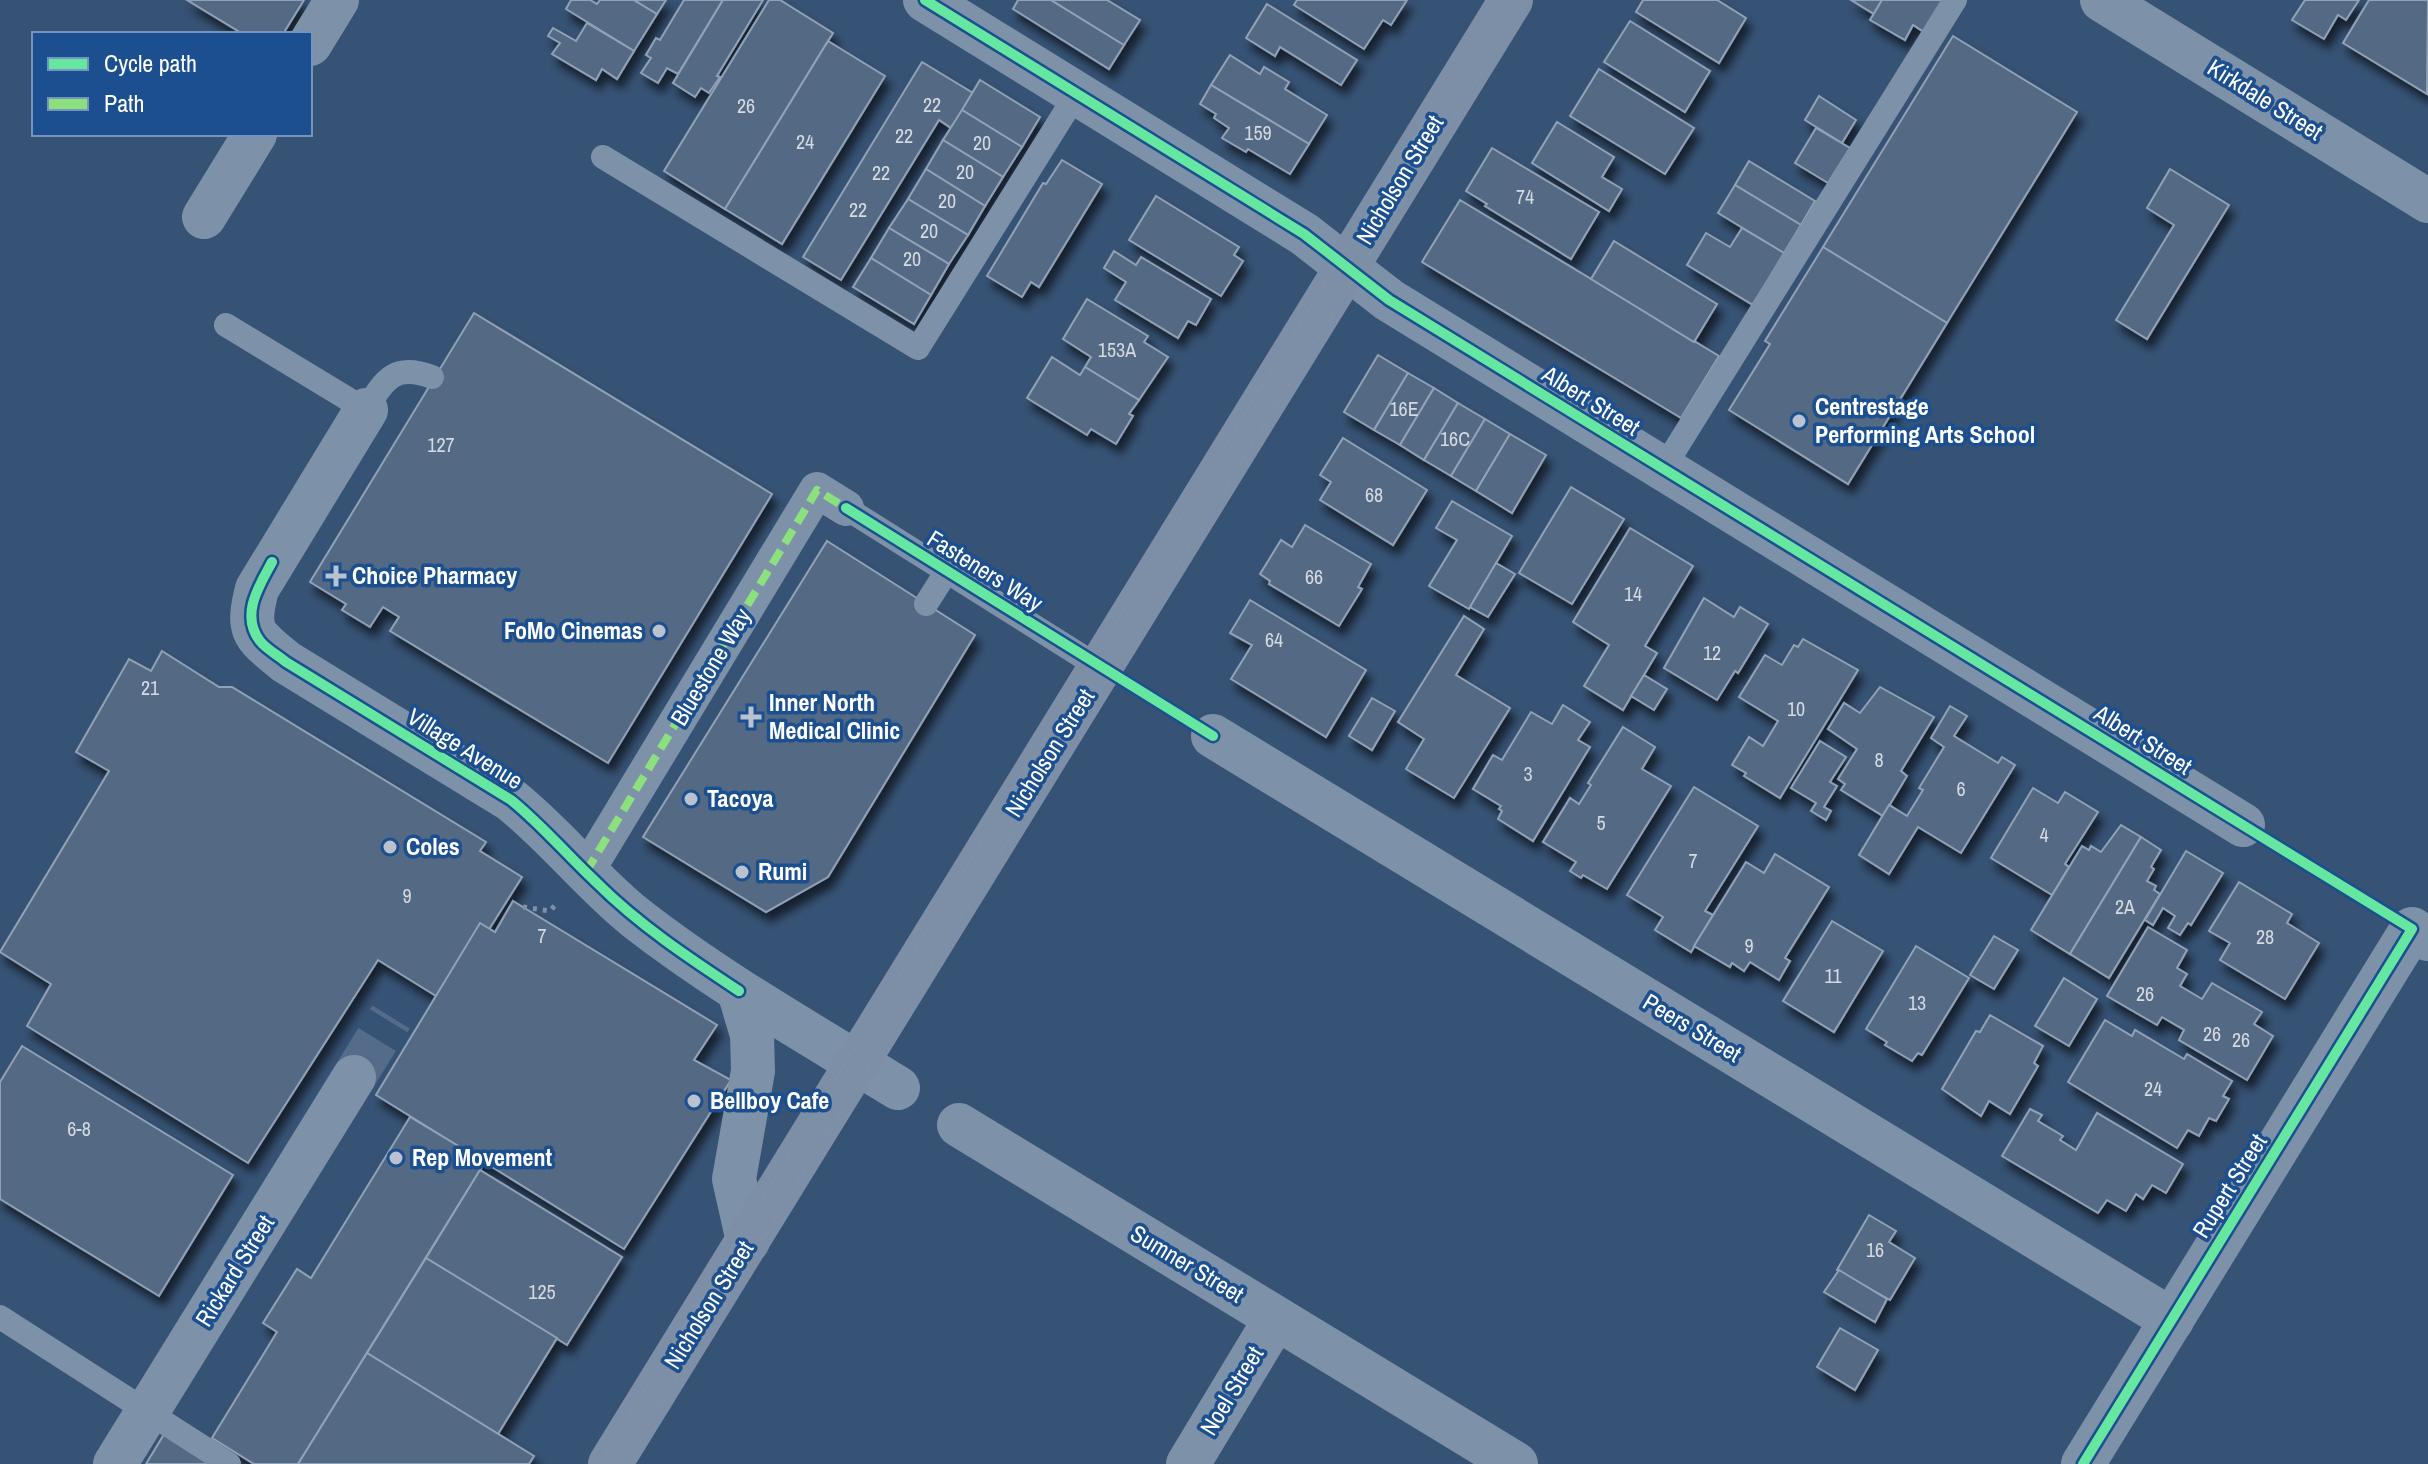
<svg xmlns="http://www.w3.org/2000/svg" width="2428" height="1464" viewBox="0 0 2428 1464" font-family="'Archivo Narrow',sans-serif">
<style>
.building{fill:#526984;stroke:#92a2b6;stroke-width:2;filter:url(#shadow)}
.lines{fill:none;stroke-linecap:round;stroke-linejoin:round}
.minor-tunnel{stroke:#546c89;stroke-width:44;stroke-dasharray:44 22;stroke-linecap:butt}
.path{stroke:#7d92a8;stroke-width:5;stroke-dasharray:4 6;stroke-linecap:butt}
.service{stroke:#7d92a8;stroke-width:24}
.pedestrian{stroke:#7d92a8;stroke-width:36}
.minor{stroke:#7d92a8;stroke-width:44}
.primary{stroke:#7d8ea7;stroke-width:44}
.tram{stroke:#7e92a7;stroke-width:2}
.quiet{stroke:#8de07e;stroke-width:8;stroke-dasharray:16 8;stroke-linecap:butt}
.cycleway-casing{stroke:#1b4f8f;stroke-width:15}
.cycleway{stroke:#66e7a1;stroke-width:10}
.poi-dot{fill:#b9c2ce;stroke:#1b4f8f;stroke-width:3}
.labels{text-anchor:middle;stroke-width:7;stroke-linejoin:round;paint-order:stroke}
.number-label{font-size:20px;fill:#d4dae0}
.street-label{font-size:24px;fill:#fff;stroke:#1b4f8f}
.poi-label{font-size:24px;font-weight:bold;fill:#fff;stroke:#1b4f8f;text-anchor:start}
</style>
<defs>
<filter id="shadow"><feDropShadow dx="5" dy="9" stdDeviation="4" flood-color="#0009"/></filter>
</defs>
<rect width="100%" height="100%" fill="#365274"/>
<g class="building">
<polygon points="187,0 304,0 283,34 243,34"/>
<polygon points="571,0 590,0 597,4 600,0 634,0 657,14 634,51 566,9"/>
<polygon points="634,0 666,0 657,14"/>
<polygon points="684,0 723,0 678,74 667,68 658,83 641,73 651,58 646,55 656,38 660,40"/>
<polygon points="723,0 763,0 717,76 720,77 709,93 701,88 695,97 673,83"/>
<polygon points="769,0 780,0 833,33 725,209 664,171"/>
<polygon points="1018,0 1051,0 1124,45 1109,69 1013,9"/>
<polygon points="1051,0 1107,0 1140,20 1124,45"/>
<polygon points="1297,0 1407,0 1391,25 1383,20 1364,49 1294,5"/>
<polygon points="1643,0 1717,0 1746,18 1719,63 1636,12"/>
<polygon points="1851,0 1882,0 1874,14"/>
<polygon points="1882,0 1943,0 1924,32 1913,25 1905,40 1870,20"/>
<polygon points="2305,0 2359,0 2346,20 2338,15 2324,39 2292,20"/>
<polygon points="2369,0 2428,0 2427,94 2343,43"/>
<polygon points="1267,4 1357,60 1341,85 1280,47 1275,56 1246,38"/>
<polygon points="1630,21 1710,71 1685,112 1604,62"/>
<polygon points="587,23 634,51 617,79 602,69 596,80 552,54 560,43 548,36 553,28 576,41"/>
<polygon points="1953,36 2077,112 1947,323 1823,247"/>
<polygon points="828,41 885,76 782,244 725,209"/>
<polygon points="1230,55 1260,74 1264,67 1289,82 1285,89 1327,115 1309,144 1211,85"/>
<polygon points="922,62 973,93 951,128 939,120 841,280 803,257"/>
<polygon points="1599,69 1694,128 1665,174 1570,116"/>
<polygon points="980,80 1040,117 1022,147 962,110"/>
<polygon points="1211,85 1309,144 1290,174 1248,149 1246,152 1222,138 1229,128 1214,118 1216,114 1200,104"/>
<polygon points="1819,96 1856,120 1842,143 1805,120"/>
<polygon points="962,110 1022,147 1003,177 943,140"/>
<polygon points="1557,122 1614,157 1602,177 1622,189 1609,211 1532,163"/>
<polygon points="1816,128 1850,148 1828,183 1795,163"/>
<polygon points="943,140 1003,177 985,206 926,169"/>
<polygon points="1492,148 1599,212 1571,259 1485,206 1487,204 1466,191"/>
<polygon points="1062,160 1102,184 1039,287 1031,282 1022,297 987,276 1043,183 1046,184"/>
<polygon points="1749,161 1815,201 1801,225 1735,185"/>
<polygon points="926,169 985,206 968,235 908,199"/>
<polygon points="2170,169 2229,205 2147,339 2116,320 2174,225 2147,208"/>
<polygon points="1735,185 1801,225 1784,253 1718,213"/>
<polygon points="1156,196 1239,247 1234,255 1243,261 1221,296 1129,240"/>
<polygon points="908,199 968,235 949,264 889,228"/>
<polygon points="1460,200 1719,356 1681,418 1422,262"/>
<polygon points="889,228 949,264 931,295 871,258"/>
<polygon points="1742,228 1784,253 1753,305 1687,265 1706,233 1730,247"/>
<polygon points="1614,241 1717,304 1694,342 1591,279"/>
<polygon points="1823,247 1947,323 1848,484 1729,410 1770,344 1765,341"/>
<polygon points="1114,251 1136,265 1141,257 1211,299 1196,325 1188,321 1178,338 1115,300 1126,282 1104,268"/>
<polygon points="871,258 931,295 914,324 853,287"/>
<polygon points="1087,299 1148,336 1144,342 1168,357 1139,400 1085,367 1091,357 1063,339"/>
<polygon points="474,313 772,494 608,763 390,631 399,617 383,607 370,627 342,610 346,604 310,582"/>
<polygon points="1378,355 1408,373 1374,430 1344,412"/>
<polygon points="1052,357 1080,375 1085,367 1139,400 1129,414 1133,416 1116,444 1091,429 1087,435 1027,398"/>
<polygon points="1408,373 1434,388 1400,445 1374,430"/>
<polygon points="1434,388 1458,403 1424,460 1400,445"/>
<polygon points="1458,403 1485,419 1451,476 1424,460"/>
<polygon points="1485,419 1510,434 1476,491 1451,476"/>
<polygon points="1510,434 1546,455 1512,513 1476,491"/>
<polygon points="1343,438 1427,490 1393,545 1320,500 1331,482 1320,475"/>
<polygon points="1571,487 1624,519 1572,604 1519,573"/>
<polygon points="1452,501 1512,536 1469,609 1429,586 1457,540 1436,528"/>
<polygon points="1305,525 1371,564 1358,587 1362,589 1339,626 1269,584 1270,581 1260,574 1281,540 1292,547"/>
<polygon points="1630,528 1693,566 1645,646 1657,653 1623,710 1584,686 1609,645 1573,622"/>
<polygon points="827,541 975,635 828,877 766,912 643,837"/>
<polygon points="1496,563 1515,574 1488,617 1470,607"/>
<polygon points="1704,598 1734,617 1740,607 1768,624 1738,673 1735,671 1717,700 1664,668"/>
<polygon points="1250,600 1366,670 1326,737 1231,679 1252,645 1230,633"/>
<polygon points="1464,616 1484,629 1456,675 1510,708 1454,798 1406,769 1424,739 1398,722"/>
<polygon points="1803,639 1858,670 1780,798 1744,776 1746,773 1732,765 1749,737 1763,746 1778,721 1739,697 1765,655 1782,665 1794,645 1798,647"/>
<polygon points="162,651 219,687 232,687 486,842 480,851 522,877 444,1001 378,960 248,1163 27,1026 51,984 0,952 109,771 76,752 129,659 151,671"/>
<polygon points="1644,675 1667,689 1654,710 1631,696"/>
<polygon points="1880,687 1934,717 1901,771 1907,776 1883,816 1841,790 1845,784 1838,779 1857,749 1828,729 1844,703 1860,713"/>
<polygon points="1372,698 1395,711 1372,750 1349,736"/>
<polygon points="1563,705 1590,722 1578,740 1590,747 1533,841 1498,819 1502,811 1499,809 1501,806 1473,789 1493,755 1502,760 1531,712 1552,724"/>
<polygon points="1950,706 1967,716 1954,736 1998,763 2002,757 2015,765 1961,853 1918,827 1889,874 1859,855 1889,805 1907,816 1923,790 1919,788 1944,747 1931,738"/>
<polygon points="1623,727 1655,747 1642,769 1671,786 1607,889 1583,875 1581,878 1570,871 1576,862 1543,842 1570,798 1579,804 1591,785 1588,783"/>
<polygon points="1820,741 1846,757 1830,782 1837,786 1824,807 1831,811 1826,820 1811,811 1816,803 1791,788"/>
<polygon points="1694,787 1758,826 1705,911 1713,915 1691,952 1655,930 1663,917 1627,895"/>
<polygon points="2033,788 2058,803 2065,792 2098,812 2065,864 2069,867 2052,895 1991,858"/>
<polygon points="2121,825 2141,837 2070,954 2031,930 2082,846 2089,850 2091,846 2101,852"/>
<polygon points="2141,837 2161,850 2151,867 2154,869 2147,881 2156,886 2154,890 2160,894 2109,978 2070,954"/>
<polygon points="2186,851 2223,873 2191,925 2188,923 2180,935 2168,928 2175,916 2163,908 2153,925 2145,920"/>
<polygon points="1775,854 1829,887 1785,958 1790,961 1779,980 1750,962 1744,971 1732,963 1730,967 1694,946 1746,862 1764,873"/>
<polygon points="2239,882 2292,914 2287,923 2319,943 2285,999 2220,960 2230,943 2209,931"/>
<polygon points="513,901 717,1025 694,1060 731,1080 624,1249 376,1095 480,923 495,932"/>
<polygon points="1832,921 1883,951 1834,1032 1783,1001"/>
<polygon points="2148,927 2187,950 2177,968 2187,974 2180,986 2202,999 2212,983 2262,1012 2254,1024 2273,1036 2247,1080 2179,1040 2184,1030 2162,1017 2157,1025 2107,996"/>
<polygon points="1994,936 2018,950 1994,989 1970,975"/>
<polygon points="1916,946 1969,978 1922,1055 1918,1053 1912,1061 1885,1045 1887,1042 1866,1029"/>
<polygon points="2064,978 2097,999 2069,1046 2035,1026"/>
<polygon points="1990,1015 2043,1046 2034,1063 2038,1066 2010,1114 1989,1101 1981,1116 1942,1089 1976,1031 1980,1032"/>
<polygon points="2105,1020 2132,1036 2135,1030 2184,1059 2187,1054 2232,1081 2223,1096 2229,1099 2216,1121 2209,1118 2199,1136 2188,1130 2177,1148 2068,1082"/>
<polygon points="22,1046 233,1175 159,1296 0,1199 0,1082"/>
<polygon points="2030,1109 2042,1115 2038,1121 2063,1136 2060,1140 2076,1150 2097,1113 2183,1164 2166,1193 2152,1185 2143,1199 2136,1194 2126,1211 2107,1200 2098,1213 2002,1156"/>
<polygon points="410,1117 485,1162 298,1464 254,1464 212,1438 277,1332 263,1323 297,1269 311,1278"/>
<polygon points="480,1170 622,1257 567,1345 426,1258"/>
<polygon points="1869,1215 1896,1231 1889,1242 1915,1258 1890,1300 1837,1270"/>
<polygon points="426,1258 557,1338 498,1434 367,1353"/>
<polygon points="1839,1270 1887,1299 1875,1322 1824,1292"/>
<polygon points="1840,1328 1878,1350 1855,1390 1817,1367"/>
<polygon points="367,1353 534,1456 529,1464 298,1464"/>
<polygon points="166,1431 218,1464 146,1464"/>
</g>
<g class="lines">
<polyline class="minor-tunnel" points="354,1077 391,1017"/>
<polyline class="path" points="523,907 550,911 558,902"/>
<g class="service">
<polyline points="603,157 918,348 1077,93"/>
<path d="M226,325L366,410C385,379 394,363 432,377"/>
<polyline points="1663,469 1955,0"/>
<polyline points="846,508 1102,669"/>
<polyline points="926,604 947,571"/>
<polyline points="0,1317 229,1464"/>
</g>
<polyline class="pedestrian" points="586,872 817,490 846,508"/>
<g class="minor">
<polyline points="925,0 1304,234 1389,300 2243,825"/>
<polyline points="2102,0 2428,201"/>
<polyline points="310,44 337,0"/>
<polyline points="204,217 255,134"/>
<path d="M366,410L257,589C246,632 253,635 286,662L511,800C556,836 591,882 636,918C718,982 809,1033 898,1088"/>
<polyline points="1213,736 2172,1320"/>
<polyline points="739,991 752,1035 753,1071 734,1179 748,1241"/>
<polyline points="959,1125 1516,1464"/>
<polyline points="115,1464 354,1077"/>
<polyline points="1188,1464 1276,1318"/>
<polyline points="2083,1464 2412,929 2428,939"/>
</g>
<polyline class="primary" points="610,1464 1511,0"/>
<g class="tram">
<polyline points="599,1464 1499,0"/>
<polyline points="624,1464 1526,0"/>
</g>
<polyline class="quiet" points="586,872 817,490 846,508"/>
<g class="cycleway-casing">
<g id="cycleway">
<polyline points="925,0 1304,234 1389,300 2412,929 2083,1464"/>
<polyline points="846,508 1213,736"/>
<path d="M272,562C259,586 240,615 260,641C266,649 278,655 286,662L511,800C542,825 567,855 596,882C639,925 689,958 739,991"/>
</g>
</g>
<use href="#cycleway" class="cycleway"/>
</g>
<g class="poi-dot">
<circle cx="1799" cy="421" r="8"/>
<path d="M332 564h8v8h8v8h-8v8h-8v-8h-8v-8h8z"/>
<circle cx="659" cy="631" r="8"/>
<path d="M747 705h8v8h8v8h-8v8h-8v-8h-8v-8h8z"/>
<circle cx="691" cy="799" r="8"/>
<circle cx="390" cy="847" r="8"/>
<circle cx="742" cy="872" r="8"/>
<circle cx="694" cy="1101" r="8"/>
<circle cx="396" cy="1158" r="8"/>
</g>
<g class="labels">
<g class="number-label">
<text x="932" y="112">22</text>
<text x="746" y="113">26</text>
<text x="1258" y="140">159</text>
<text x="904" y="143">22</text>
<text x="805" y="149">24</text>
<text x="982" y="150">20</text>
<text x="965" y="179">20</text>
<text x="881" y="180">22</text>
<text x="1525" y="204">74</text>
<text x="947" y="208">20</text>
<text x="858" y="217">22</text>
<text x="929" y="238">20</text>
<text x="912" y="266">20</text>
<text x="1117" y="357">153A</text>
<text x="1404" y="416">16E</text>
<text x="1455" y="446">16C</text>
<text x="441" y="452">127</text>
<text x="1374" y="502">68</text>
<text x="1314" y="584">66</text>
<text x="1633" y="601">14</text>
<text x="1274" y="647">64</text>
<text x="1712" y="660">12</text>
<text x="150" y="695">21</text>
<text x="1796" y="716">10</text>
<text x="1879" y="767">8</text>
<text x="1528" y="781">3</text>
<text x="1961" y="796">6</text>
<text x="1601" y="830">5</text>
<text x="2044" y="842">4</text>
<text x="1693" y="868">7</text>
<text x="407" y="903">9</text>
<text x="2125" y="914">2A</text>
<text x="542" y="943">7</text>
<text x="2265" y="944">28</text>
<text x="1749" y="953">9</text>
<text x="1833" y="983">11</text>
<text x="2145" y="1001">26</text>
<text x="1917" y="1010">13</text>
<text x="2212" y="1041">26</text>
<text x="2241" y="1047">26</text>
<text x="2153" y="1096">24</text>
<text x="79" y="1136">6-8</text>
<text x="1875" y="1257">16</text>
<text x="542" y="1299">125</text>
</g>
<g class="street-label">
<text transform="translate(2265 100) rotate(32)" y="8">Kirkdale Street</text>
<text transform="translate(1400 180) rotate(-59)" y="8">Nicholson Street</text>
<text transform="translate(1591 401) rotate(32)" y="8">Albert Street</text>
<text transform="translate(985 571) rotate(32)" y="8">Fasteners Way</text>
<text transform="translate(711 667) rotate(-59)" y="8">Bluestone Way</text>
<text transform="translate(2143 740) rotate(32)" y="8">Albert Street</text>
<text transform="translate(465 749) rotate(32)" y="8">Village Avenue</text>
<text transform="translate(1050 753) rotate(-58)" y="8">Nicholson Street</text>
<text transform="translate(1692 1028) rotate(31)" y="8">Peers Street</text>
<text transform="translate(2230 1186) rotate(-58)" y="8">Rupert Street</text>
<text transform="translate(1187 1264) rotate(31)" y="8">Sumner Street</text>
<text transform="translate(235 1271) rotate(-58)" y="8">Rickard Street</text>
<text transform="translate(709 1305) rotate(-58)" y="8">Nicholson Street</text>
<text transform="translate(1232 1391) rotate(-59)" y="8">Noel Street</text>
</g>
<g class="poi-label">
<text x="1815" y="415">Centrestage<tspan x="1815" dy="28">Performing Arts School</tspan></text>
<text x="352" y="584">Choice Pharmacy</text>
<text x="643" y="639" text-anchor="end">FoMo Cinemas</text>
<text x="769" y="711">Inner North<tspan x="769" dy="28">Medical Clinic</tspan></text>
<text x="707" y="807">Tacoya</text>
<text x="406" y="855">Coles</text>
<text x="758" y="880">Rumi</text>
<text x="710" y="1109">Bellboy Cafe</text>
<text x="412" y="1166">Rep Movement</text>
</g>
</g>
<rect x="32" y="32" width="280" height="104" fill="#1b4f8f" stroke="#7695bc" stroke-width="2"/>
<rect x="48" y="58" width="40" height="12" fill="#66e7a1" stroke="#7695bc" stroke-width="2"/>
<text x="104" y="72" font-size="24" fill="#ffffff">Cycle path</text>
<rect x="48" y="98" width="40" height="12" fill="#8de07e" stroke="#7695bc" stroke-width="2"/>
<text x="104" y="112" font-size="24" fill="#ffffff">Path</text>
</svg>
